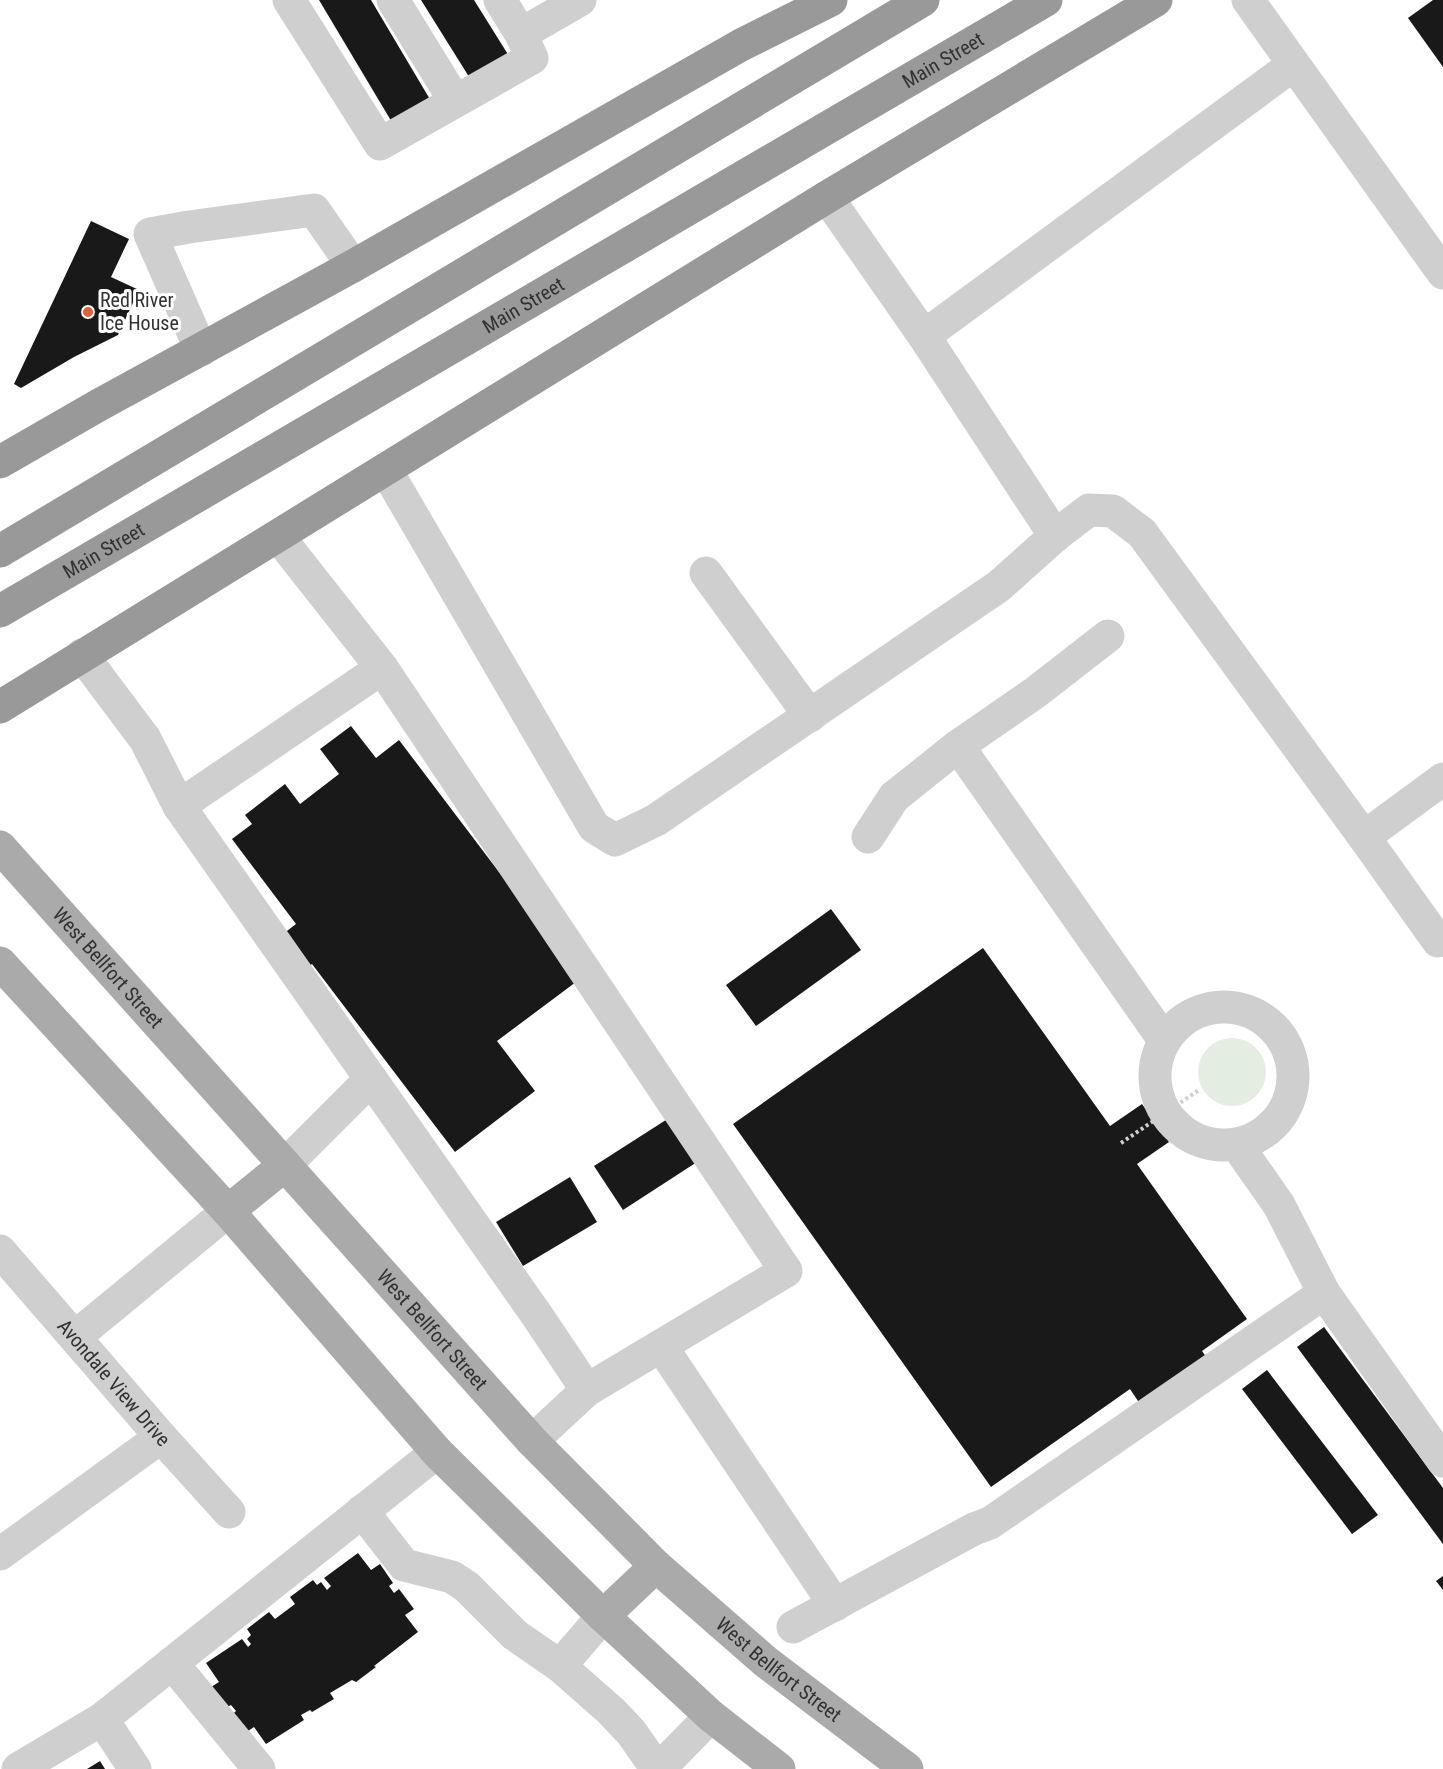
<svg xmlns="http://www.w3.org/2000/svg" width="1443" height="1769" viewBox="0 0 1443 1769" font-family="'Roboto Condensed',sans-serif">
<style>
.green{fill:#e4eee0}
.building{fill:#191919}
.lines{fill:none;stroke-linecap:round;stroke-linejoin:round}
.path{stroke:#cfcfcf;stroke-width:4;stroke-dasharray:3 3;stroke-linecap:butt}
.minor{stroke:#cfcfcf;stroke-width:33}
.major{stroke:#aaa;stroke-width:33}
.highway{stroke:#999;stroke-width:33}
.poi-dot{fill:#e55f37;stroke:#fff;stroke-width:2}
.labels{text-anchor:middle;stroke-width:6;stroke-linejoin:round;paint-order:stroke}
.street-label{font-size:20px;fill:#323232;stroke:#fff}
.poi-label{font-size:20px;fill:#323232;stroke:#fff;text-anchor:start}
</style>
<rect width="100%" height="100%" fill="#fff"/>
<circle class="green" cx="1232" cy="1072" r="34"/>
<g class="building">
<polygon points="319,0 371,0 431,101 393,124"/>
<polygon points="421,0 474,0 509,56 471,80"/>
<polygon points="1433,0 1443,0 1443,67 1408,18"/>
<polygon points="91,221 129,239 111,277 139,290 118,335 74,357 21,388 14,384"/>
<polygon points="351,726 376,758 399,740 580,979 497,1041 535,1091 455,1152 312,964 308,967 283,934 296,924 232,839 252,824 245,815 285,784 300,804 339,774 320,749"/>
<polygon points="831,909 861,950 756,1026 726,985"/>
<polygon points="983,948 1110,1126 1142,1104 1169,1142 1137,1164 1247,1319 1202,1351 1209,1361 1142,1407 1130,1389 991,1487 733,1124"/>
<polygon points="669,1118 697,1162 623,1210 594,1166"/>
<polygon points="570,1177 597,1222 523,1266 496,1222"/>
<polygon points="1324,1327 1443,1488 1443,1544 1297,1347"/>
<polygon points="1267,1370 1378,1515 1352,1534 1242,1389"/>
<polygon points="358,1553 371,1570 380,1564 393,1583 389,1586 394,1593 399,1589 414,1609 405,1615 418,1632 374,1666 376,1667 356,1682 352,1680 330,1693 334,1699 312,1712 310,1710 301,1715 304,1720 266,1744 254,1727 245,1733 232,1715 236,1711 231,1705 225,1708 211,1687 219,1682 206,1663 242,1639 248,1647 251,1644 247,1639 251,1635 247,1629 269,1612 275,1619 295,1604 290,1597 313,1580 317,1585 321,1582 327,1590 331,1586 324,1578"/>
<polygon points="1443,1576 1443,1590 1436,1581"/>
<polygon points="100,1761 105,1769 87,1769"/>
</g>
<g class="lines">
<polyline class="path" points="1121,1143 1199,1090"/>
<g class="minor">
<polyline points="289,0 380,144 532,58 521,34 500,0"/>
<polyline points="393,0 455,101"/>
<polyline points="1248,0 1443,273"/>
<polyline points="521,34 580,0"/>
<polyline points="924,336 1293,65"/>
<polyline points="201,350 150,234 189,227 314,210 353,266"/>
<polyline points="386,470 594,827 615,840 656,820 999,586 1055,536 924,336 827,197"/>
<polyline points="278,536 382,668 786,1271 587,1390 532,1441"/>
<polyline points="1055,536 1089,510 1113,511 1142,533 1364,837 1443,779"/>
<polyline points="706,573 810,716"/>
<polyline points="82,655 145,739 179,806 536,1314 587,1390"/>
<polyline points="958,746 1164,1040"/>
<polyline points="179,806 382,668"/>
<polyline points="868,837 894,797 958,746 1036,692 1108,636"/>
<polyline points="1364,837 1438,941 1443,937"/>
<circle cx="1224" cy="1076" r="69"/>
<polyline points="1237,1145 1279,1205 1324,1293 1443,1461"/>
<polyline points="285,1165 371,1079"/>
<path id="s1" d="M0,1251L161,1437L229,1512"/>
<polyline points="75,1337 228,1211"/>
<polyline points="661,1346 835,1605"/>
<polyline points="362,1511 404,1565 452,1577 467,1587 515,1635 560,1666 611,1711 631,1732 657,1769"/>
<polyline points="0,1554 161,1437"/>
<polyline points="793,1627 974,1529 990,1523 1324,1293"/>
<polyline points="172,1663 259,1769"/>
<polyline points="560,1666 603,1616"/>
<polyline points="102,1719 135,1769"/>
<polyline points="18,1769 102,1719 437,1452"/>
<polyline points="659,1769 711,1716"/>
</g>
<g class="major">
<path id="s2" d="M0,847L532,1441L656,1566L766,1662L907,1769"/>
<polyline points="0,963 228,1211 437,1452 603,1616 711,1716 779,1769"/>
<polyline points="228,1211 285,1165"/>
<polyline points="603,1616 656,1566"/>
</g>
<g class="highway">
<polyline points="0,462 99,405 353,266 741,45 831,0"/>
<polyline points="0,551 923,0"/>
<path id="s3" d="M0,611L1046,0"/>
<polyline points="0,707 827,197 1156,0"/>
</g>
</g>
<circle class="poi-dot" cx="88" cy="312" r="6"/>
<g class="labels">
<g class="street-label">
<text dy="7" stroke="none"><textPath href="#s3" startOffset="1092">Main Street</textPath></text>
<text dy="7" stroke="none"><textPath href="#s3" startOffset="606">Main Street</textPath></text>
<text dy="7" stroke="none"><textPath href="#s3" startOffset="120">Main Street</textPath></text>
<text dy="7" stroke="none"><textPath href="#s2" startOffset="162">West Bellfort Street</textPath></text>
<text dy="7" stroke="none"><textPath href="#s2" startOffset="648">West Bellfort Street</textPath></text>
<text dy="7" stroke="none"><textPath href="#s1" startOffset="174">Avondale View Drive</textPath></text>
<text dy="7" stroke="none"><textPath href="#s2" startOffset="1134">West Bellfort Street</textPath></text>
</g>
<g class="poi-label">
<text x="100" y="307">Red River<tspan x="100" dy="23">Ice House</tspan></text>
</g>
</g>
</svg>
